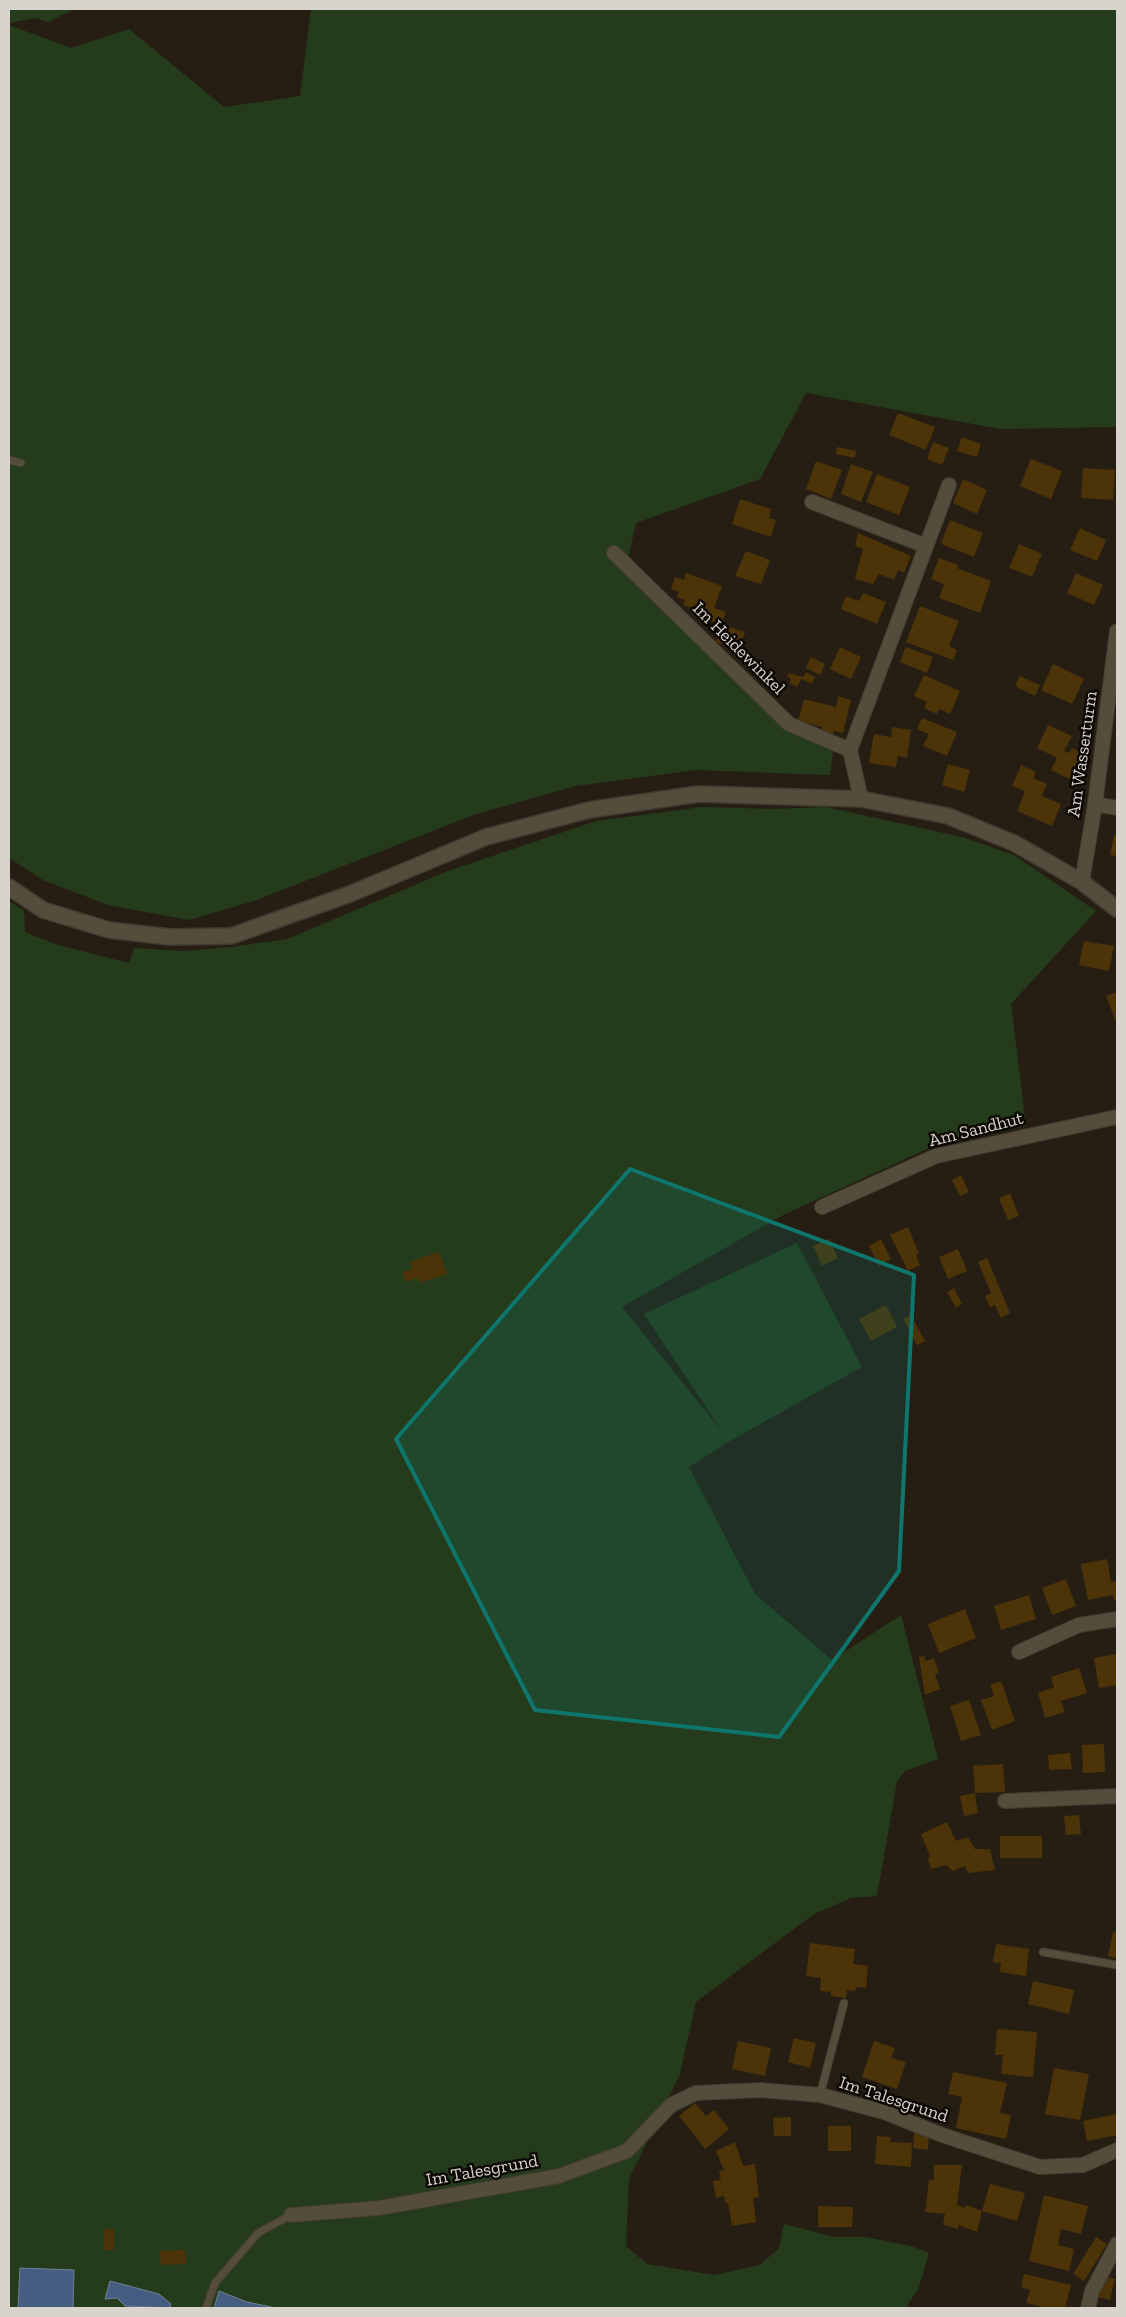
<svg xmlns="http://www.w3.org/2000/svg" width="1126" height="2317" viewBox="0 0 1126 2317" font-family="'Zilla Slab',serif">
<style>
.green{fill:#243c1c}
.water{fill:#445d81;stroke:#708098}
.building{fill:#4c3308}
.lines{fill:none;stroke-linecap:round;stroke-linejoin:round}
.service-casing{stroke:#423b31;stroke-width:9}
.minor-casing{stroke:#423b31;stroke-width:16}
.tertiary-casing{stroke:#423b31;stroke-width:18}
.service{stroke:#544d3b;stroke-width:7}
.minor{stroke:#544d3b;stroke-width:14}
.tertiary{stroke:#544d3b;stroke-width:15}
.marked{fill:#0f766e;fill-opacity:0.2;stroke:#0f766e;stroke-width:4;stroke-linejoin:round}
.labels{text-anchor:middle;stroke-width:5;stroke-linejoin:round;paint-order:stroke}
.street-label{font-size:18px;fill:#d8d3cc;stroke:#0c0905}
</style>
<rect width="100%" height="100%" fill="#261e13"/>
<g class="green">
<polygon points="9,9 75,9 48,22 35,18 9,23"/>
<polygon points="311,9 1117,9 1117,427 1000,429 806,393 760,479 636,523 628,558 785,729 834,744 830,775 696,770 576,786 476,814 254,901 189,920 108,905 43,880 9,858 9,25 71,48 129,29 224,107 300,96"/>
<polygon points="702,807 772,809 826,807 962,837 1014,855 1096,911 1011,1004 1026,1126 929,1148 783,1215 622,1307 724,1434 644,1314 797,1243 862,1367 730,1441 689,1467 755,1594 832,1660 901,1615 938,1759 905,1771 897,1781 877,1896 851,1898 814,1914 696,2002 680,2074 629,2179 626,2246 647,2264 714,2275 760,2265 779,2248 784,2224 834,2237 865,2237 911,2246 929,2253 919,2287 906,2308 9,2308 9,901 24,911 25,932 58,945 129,963 134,948 184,951 231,947 287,939 448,871 596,821"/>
</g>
<g class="water">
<polygon points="20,2268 74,2270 73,2308 18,2308"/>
<polygon points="110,2281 159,2294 171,2304 170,2308 125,2306 117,2298 105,2299"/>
<polygon points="219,2291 247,2302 276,2308 214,2308"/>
</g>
<g class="building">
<polygon points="898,413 935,427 926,450 889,435"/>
<polygon points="962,437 981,444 977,457 957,451"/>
<polygon points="933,442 949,448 942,465 927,459"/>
<polygon points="837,447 856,451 855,458 836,454"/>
<polygon points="1031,459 1062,471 1051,499 1020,486"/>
<polygon points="816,461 842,470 831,499 806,489"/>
<polygon points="851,464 873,472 861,502 841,494"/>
<polygon points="1083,468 1115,470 1113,500 1081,498"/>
<polygon points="877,474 910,487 899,515 866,502"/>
<polygon points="963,479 987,490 977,514 953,503"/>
<polygon points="740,499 771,509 769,518 776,520 771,537 732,524"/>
<polygon points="950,520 983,533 974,557 941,544"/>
<polygon points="1080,528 1106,540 1097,561 1070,550"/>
<polygon points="858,533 911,556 904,573 898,570 894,580 879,574 873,584 855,579 863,549 855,546"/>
<polygon points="1019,544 1042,554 1032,577 1009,568"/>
<polygon points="746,551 770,560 761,584 735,576"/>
<polygon points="939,558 958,565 957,568 991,581 980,613 939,598 944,584 931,579"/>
<polygon points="686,573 722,586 714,608 726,612 721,625 697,616 699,610 683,605 685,600 677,597 679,592 671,589 675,577 684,580"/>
<polygon points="1076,573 1103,585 1094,605 1067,593"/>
<polygon points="863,593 886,602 877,624 841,609 846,596 859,601"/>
<polygon points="920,606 959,621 949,646 957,650 953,660 906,642"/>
<polygon points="722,624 745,632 739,650 716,642"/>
<polygon points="840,647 861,657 851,679 830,669"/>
<polygon points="906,647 933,657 927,673 900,662"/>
<polygon points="811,657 825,664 820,675 806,668"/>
<polygon points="1053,664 1084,679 1072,704 1041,690"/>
<polygon points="806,672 815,677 812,684 801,679 797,687 790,683 791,679 787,677 789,673 803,677"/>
<polygon points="924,675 960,691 950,714 939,709 937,714 924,708 927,702 914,696"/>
<polygon points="1020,676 1040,685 1035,696 1015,686"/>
<polygon points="838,696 851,700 843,733 834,731 833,734 821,731 822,727 798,721 804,699 836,707"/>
<polygon points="922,718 957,732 947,756 923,746 929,734 917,729"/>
<polygon points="1048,725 1072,736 1064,751 1069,753 1072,748 1087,756 1074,781 1051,770 1057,758 1037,748"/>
<polygon points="892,727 911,730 907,758 898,756 896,767 869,763 874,734 891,737"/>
<polygon points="948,764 970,770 964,792 942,785"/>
<polygon points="1021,765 1036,772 1033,778 1047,784 1042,796 1061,804 1052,826 1017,811 1025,791 1012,786"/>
<polygon points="1114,835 1117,835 1117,856 1110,855"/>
<polygon points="1084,941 1114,946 1109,971 1079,965"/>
<polygon points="1117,992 1117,1024 1106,996"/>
<polygon points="961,1175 969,1192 960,1196 952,1180"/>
<polygon points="1010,1193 1019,1216 1008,1220 999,1198"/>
<polygon points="908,1227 919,1254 916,1255 920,1265 908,1271 890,1235"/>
<polygon points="829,1239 838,1258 822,1266 813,1246"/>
<polygon points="881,1239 891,1259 879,1266 869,1246"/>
<polygon points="958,1249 967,1271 948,1279 939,1257"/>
<polygon points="439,1252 447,1274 419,1283 417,1278 405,1282 402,1272 412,1269 410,1262"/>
<polygon points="987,1258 1010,1313 1001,1318 995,1305 990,1307 985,1296 991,1293 978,1262"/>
<polygon points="954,1288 962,1304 956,1308 947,1292"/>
<polygon points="886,1305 897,1327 871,1341 859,1319"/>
<polygon points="911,1315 925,1341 917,1345 903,1319"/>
<polygon points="1107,1559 1111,1582 1117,1581 1117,1599 1114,1600 1113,1595 1088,1600 1081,1564"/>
<polygon points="1066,1579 1076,1606 1052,1615 1042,1588"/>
<polygon points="1029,1595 1036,1619 1001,1630 994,1606"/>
<polygon points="965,1609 976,1638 939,1653 928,1624"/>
<polygon points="1117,1654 1117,1685 1099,1688 1094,1658"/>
<polygon points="924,1656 926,1661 934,1658 939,1673 935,1674 940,1689 925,1695 919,1657"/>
<polygon points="1079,1668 1087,1693 1061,1701 1065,1712 1045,1718 1038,1693 1054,1687 1051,1677"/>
<polygon points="1001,1681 1015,1721 992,1730 981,1700 994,1696 990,1685"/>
<polygon points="969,1700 981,1735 961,1741 950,1706"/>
<polygon points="1104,1744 1105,1772 1083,1773 1082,1745"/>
<polygon points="1070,1753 1072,1769 1049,1770 1048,1755"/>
<polygon points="1003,1764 1005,1792 975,1793 973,1766"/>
<polygon points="975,1793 978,1813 964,1816 960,1796"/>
<polygon points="1079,1815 1081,1834 1066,1835 1064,1816"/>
<polygon points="947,1822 956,1841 968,1837 975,1849 990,1849 995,1870 968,1873 965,1866 953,1871 946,1865 931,1869 928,1858 930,1856 921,1834"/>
<rect x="1000" y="1836" width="42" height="22"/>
<polygon points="1113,1932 1117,1933 1117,1958 1108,1956"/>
<polygon points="810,1943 855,1949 853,1964 868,1966 866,1988 856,1987 855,1991 847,1990 846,1998 831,1996 831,1992 820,1991 821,1978 806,1976"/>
<polygon points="996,1944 1029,1949 1026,1976 1000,1972 1001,1963 993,1962"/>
<polygon points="1033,1981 1074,1990 1069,2014 1028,2004"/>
<polygon points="997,2029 1037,2032 1033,2077 1001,2074 1003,2055 995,2055"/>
<polygon points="794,2038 816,2043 810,2068 788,2062"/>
<polygon points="738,2041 771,2048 765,2076 732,2069"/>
<polygon points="874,2041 895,2048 891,2058 906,2062 897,2089 862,2077"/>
<polygon points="1054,2068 1089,2074 1080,2120 1045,2114"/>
<polygon points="953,2072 1007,2083 1000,2113 1011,2115 1006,2139 956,2128 962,2097 948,2094"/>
<polygon points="695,2103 706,2116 714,2110 729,2129 705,2149 679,2116"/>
<polygon points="1117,2114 1117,2135 1087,2141 1083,2121"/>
<polygon points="791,2117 791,2136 774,2136 773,2118"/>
<rect x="828" y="2126" width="23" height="25"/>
<polygon points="914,2131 929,2136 928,2150 913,2148"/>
<polygon points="877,2136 891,2137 890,2142 912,2143 911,2167 875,2164"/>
<polygon points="735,2142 743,2166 755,2164 759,2197 753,2198 756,2222 732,2226 728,2203 725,2203 724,2196 716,2198 713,2181 721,2180 719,2171 724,2170 716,2151"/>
<polygon points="934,2165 962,2165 957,2205 965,2208 966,2205 982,2211 977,2232 959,2225 958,2229 943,2225 945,2214 925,2212 929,2180 934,2180"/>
<polygon points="990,2184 1025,2193 1017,2221 982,2211"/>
<polygon points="1044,2195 1088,2206 1081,2234 1061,2229 1058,2245 1074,2249 1069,2271 1029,2261"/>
<polygon points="818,2206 853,2207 852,2227 818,2227"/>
<rect x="104" y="2229" width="10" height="21"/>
<polygon points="1096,2237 1107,2244 1084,2281 1073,2274"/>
<polygon points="185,2250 186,2264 161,2265 160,2251"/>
<polygon points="1024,2274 1071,2285 1065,2308 1047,2308 1026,2303 1030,2290 1021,2287"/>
<polygon points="1102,2276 1115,2279 1110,2300 1098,2297"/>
</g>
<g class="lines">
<g class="service-casing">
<g id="service">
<polyline points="9,460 21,463"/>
<polyline points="1043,1952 1117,1965"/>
<polyline points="820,2095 844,2003"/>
<polyline points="206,2308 215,2283 258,2233 291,2215"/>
</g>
</g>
<g class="minor-casing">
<g id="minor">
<polyline points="812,502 926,546"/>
<polyline points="614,553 789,724 850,750"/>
<polyline points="861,799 850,750 949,485"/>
<polyline points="1095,804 1117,808"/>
<polyline points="1082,882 1095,804 1117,631"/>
<polyline points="822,1207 936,1156 1117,1117"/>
<polyline points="1019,1652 1079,1625 1117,1619"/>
<polyline points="1005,1801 1117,1796"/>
<polyline points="291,2215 379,2208 559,2176 627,2151 671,2105 696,2093 760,2090 820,2095 884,2112 942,2135 1040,2167 1083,2165 1117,2150"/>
<polyline points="1088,2308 1092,2291 1117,2244"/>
</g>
</g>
<g class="tertiary-casing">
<polyline id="tertiary" points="9,887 43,910 109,930 170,937 231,936 350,894 486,837 589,810 698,794 861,799 948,816 1014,843 1082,882 1117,909"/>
</g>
<use href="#service" class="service"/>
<use href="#minor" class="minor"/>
<use href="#tertiary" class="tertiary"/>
</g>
<path class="marked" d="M630,1169L914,1275L899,1571L779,1737L535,1710L396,1439Z"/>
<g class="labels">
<g class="street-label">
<text transform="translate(739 648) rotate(45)" y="6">Im Heidewinkel</text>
<text transform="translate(1082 754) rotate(-82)" y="6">Am Wasserturm</text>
<text transform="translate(976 1129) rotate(-14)" y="6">Am Sandhut</text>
<text transform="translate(894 2099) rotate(18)" y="6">Im Talesgrund</text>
<text transform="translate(482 2170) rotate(-10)" y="6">Im Talesgrund</text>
</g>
</g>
<rect width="1126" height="2317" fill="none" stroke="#d8d3cc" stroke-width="20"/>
</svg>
